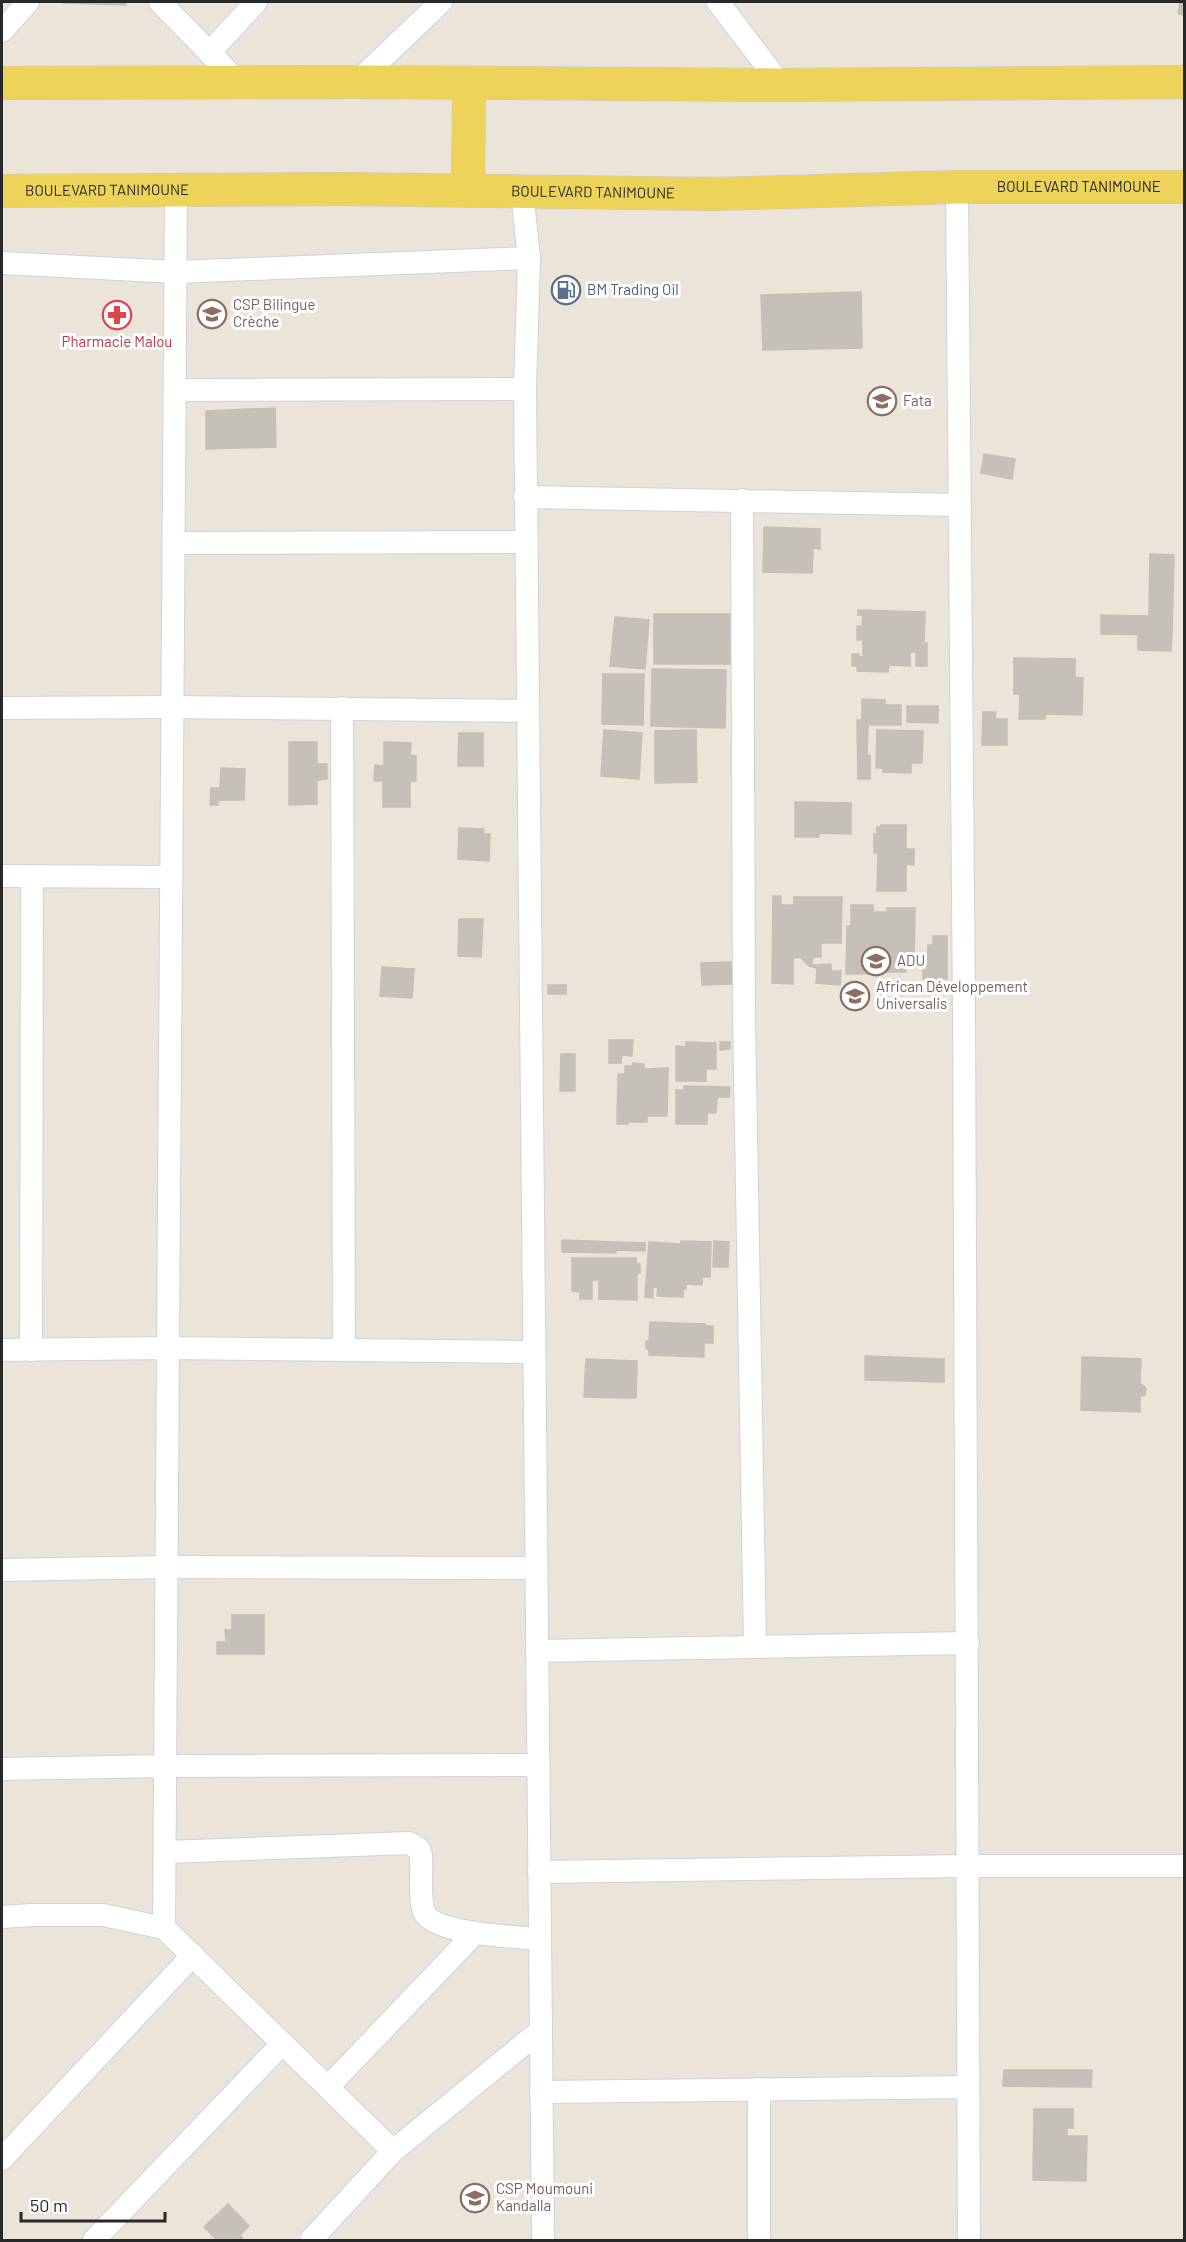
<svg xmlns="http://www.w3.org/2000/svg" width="1186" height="2242" viewBox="0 0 1186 2242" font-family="Barlow,sans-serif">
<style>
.building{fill:#c5c1b9;stroke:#c5c0b3;stroke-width:1.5}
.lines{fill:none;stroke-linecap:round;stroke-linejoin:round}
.minor-casing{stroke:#cfd1e1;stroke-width:24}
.primary-casing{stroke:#c7c7c7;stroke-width:34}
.minor{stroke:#fff;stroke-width:22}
.primary{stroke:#eed35b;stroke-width:33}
.labels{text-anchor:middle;stroke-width:6;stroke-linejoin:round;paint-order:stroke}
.street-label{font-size:15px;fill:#282828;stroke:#fff}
.service-label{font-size:15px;fill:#4e5e75;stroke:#fff;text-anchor:start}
.education-label{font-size:15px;fill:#785e54;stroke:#fff;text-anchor:start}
.health-label{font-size:15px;fill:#be3a42;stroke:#fff}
</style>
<rect width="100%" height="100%" fill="#eae4d9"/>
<g class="building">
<polygon points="64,2 126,2 126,5 64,3"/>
<polygon points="1180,2 1184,3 1184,15 1178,14"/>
<polygon points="861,292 862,348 763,350 761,295"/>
<polygon points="275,408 276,447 206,449 206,411"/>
<polygon points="984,454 1015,459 1012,479 981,473"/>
<polygon points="764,527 820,529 820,549 813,548 812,573 763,572"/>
<polygon points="1150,554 1174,555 1172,635 1101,634 1101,615 1149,616"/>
<polygon points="858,610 925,612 924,643 927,643 927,666 916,666 916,652 910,652 910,666 889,665 888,672 857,671 857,666 852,666 852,654 859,654 859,657 863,657 863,640 857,640 857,626 862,626 863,615 858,615"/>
<rect x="654" y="614" width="76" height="50"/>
<polygon points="615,617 649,620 645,669 610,666"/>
<polygon points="1138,635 1172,636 1171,651 1138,650"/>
<polygon points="1014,658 1075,659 1075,677 1083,678 1082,715 1045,714 1045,719 1019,719 1020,694 1014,694"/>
<polygon points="652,669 726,670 725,728 651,726"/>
<polygon points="603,674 644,674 643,725 602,724"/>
<polygon points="862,699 885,700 885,705 901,705 901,725 868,725 867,756 870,755 870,779 858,779 857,720 862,720"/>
<polygon points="907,706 938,706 938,723 907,722"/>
<polygon points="983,712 996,712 995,719 1007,719 1007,745 982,745"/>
<polygon points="604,730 642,733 639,779 601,776"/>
<polygon points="696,730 697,782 655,783 655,731"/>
<polygon points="877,730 923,731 922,763 911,763 911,773 883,772 883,768 876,768"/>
<polygon points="459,733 483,733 483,766 458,766"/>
<polygon points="289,742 317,742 317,764 327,764 327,779 317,780 317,804 289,805"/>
<polygon points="384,742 411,743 410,755 416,756 416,781 410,781 410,807 383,807 383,781 374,781 375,765 384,766"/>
<polygon points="221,768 245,769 244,800 218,800 218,805 210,805 211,788 220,788"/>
<polygon points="795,802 851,803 851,834 819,833 819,837 795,837"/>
<polygon points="881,825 906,825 906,849 914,849 914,865 906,864 906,891 877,891 878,853 874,853 874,834 877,834 877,827 881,827"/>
<polygon points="459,828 484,829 483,834 490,834 489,861 458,859"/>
<polygon points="773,896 781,896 781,905 794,905 794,897 842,897 841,943 821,943 821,957 813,957 812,965 831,964 831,971 841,971 840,985 816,983 817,968 809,966 800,957 793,958 793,984 772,983"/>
<polygon points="851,905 873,905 873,912 887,912 887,908 915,908 914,960 906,960 906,972 884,972 884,965 877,965 877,974 846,974 847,926 851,926"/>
<polygon points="459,919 483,919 481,957 458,956"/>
<polygon points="933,936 947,936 947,979 923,979 923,970 927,970 928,945 933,945"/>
<polygon points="731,962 732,984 702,985 701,963"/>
<polygon points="382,967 414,969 412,998 380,996"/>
<rect x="548" y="985" width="18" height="9"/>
<polygon points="609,1040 633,1040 632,1056 622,1055 621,1063 609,1063"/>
<polygon points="686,1042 716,1043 716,1069 706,1069 706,1081 676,1081 676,1046 686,1047"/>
<polygon points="720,1042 730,1042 730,1049 720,1050"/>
<polygon points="561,1054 575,1054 575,1091 560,1091"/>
<polygon points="633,1063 644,1064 644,1069 668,1068 667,1116 647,1116 647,1122 628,1122 628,1124 617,1124 618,1074 625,1074 625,1066 633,1066"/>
<polygon points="684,1086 730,1087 729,1097 717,1097 716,1113 707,1113 707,1124 676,1124 676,1090 684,1090"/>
<polygon points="562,1240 645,1243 645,1251 616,1250 616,1253 562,1252"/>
<polygon points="681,1241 711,1242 710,1277 702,1277 702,1285 686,1284 686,1289 683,1289 683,1297 657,1296 658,1287 653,1287 653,1298 645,1297 649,1242 681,1244"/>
<polygon points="714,1241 729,1242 728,1267 713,1267"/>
<polygon points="572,1258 636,1258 636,1264 640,1264 640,1273 637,1273 637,1300 599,1299 599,1280 592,1280 592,1299 580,1299 580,1292 572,1291"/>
<polygon points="650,1322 705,1324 705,1326 713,1326 713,1343 704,1343 704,1357 649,1355 649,1349 646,1349 646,1341 649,1341"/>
<polygon points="865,1356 944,1359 944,1382 865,1380"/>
<polygon points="1082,1357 1141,1359 1140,1383 1146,1388 1145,1395 1140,1396 1140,1412 1081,1410"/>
<polygon points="586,1359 637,1361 636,1398 584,1397"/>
<polygon points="232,1615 264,1615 264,1654 217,1654 217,1642 226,1642 225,1630 232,1630"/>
<polygon points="1004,2070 1092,2070 1091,2087 1003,2086"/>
<polygon points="1034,2109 1073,2109 1073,2128 1067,2128 1067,2136 1087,2136 1086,2181 1033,2180"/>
<polygon points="228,2204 249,2226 240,2235 243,2239 241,2240 217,2240 204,2227"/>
</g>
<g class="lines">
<g class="minor-casing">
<g id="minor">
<polyline points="160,2 238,82"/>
<polyline points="718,2 781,85"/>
<polyline points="2,31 28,2"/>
<polyline points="210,52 256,2"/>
<polyline points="357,82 441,2"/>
<polyline points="957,187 964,1010 969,2240"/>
<polyline points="522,192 529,258 525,389 543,2240"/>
<polyline points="2,263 176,272 529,258"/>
<polyline points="175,390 525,389"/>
<polyline points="525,497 960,505"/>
<polyline points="742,500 744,1016 755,1646"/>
<polyline points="174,543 526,542"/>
<polyline points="2,708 172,707 528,711"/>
<polyline points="342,708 344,1350"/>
<polyline points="2,876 171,877"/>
<polyline points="2,1350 168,1348 534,1352"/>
<polyline points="31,1350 32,877"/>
<polyline points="2,1570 167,1567 536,1568"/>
<polyline points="537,1651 968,1643"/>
<polyline points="2,1769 165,1766 538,1765"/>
<path d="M165,1852L409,1843L419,1849L421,1856C422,1870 419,1899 424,1912C434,1934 516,1937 540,1939"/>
<polyline points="539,1872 967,1866 1184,1866"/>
<polyline points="2,1917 32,1915 103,1915 164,1928 393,2151"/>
<polyline points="164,1928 176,189"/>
<polyline points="328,2087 474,1934"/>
<polyline points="759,2089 759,2240"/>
<polyline points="541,2092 968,2087"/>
<polyline points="2,2159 193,1955"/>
<polyline points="94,2240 283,2043"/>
<polyline points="311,2240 393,2151 541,2030"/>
</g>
</g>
<g class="primary-casing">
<g id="primary">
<polyline points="2,83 357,82 781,85 1184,82"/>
<path id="s1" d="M2,191L342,189L715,194L957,187H1184"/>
<polyline points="468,191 469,83"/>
</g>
</g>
<use href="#minor" class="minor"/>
<use href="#primary" class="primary"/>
</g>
<defs>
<g id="fuel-ring" transform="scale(1.5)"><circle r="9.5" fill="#fff" stroke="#5c6f8a" stroke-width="1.5"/><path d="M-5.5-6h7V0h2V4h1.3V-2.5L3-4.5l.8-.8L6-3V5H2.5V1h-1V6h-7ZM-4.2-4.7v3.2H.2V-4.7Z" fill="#5c6f8a"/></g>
<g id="school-ring" transform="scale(1.5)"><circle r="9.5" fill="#fff" stroke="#8d6e63" stroke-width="1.5"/><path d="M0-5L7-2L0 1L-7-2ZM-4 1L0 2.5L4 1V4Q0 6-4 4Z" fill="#8d6e63"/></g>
<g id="pharmacy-ring" transform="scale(1.5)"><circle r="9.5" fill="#fff" stroke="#e0444e" stroke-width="1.5"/><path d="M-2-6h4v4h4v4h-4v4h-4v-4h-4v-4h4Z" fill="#e0444e"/></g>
<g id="university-ring" transform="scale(1.5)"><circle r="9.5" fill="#fff" stroke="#8d6e63" stroke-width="1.5"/><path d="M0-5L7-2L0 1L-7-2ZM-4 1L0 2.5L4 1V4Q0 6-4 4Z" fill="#8d6e63"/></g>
</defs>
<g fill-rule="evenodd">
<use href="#fuel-ring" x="566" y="290"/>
<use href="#school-ring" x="212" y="314"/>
<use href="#pharmacy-ring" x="117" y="315"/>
<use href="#school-ring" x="882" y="401"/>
<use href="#university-ring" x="876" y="961"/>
<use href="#university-ring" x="855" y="996"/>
<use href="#school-ring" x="475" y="2198"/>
</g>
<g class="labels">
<g class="street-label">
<text dy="5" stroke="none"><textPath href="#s1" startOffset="1077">BOULEVARD TANIMOUNE</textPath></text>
<text dy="5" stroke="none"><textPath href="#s1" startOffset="105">BOULEVARD TANIMOUNE</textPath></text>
<text dy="5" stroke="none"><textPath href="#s1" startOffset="591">BOULEVARD TANIMOUNE</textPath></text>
</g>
<g class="service-label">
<text x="587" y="295">BM Trading Oil</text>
</g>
<g class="education-label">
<text x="233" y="310">CSP Bilingue<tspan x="233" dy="17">Crèche</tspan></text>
<text x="903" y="406">Fata</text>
<text x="897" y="966">ADU</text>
<text x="876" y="992">African Développement<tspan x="876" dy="17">Universalis</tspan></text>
<text x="496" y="2194">CSP Moumouni<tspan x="496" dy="17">Kandalla</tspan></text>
</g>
<g class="health-label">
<text x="117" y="347">Pharmacie Malou</text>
</g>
</g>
<rect width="1186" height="2242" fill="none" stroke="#282828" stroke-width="6"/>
<path d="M21 2212v9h144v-9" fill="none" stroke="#282828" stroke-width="3"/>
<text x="30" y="2212" font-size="18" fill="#282828" stroke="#ffffff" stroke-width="4.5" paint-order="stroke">50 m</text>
</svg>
